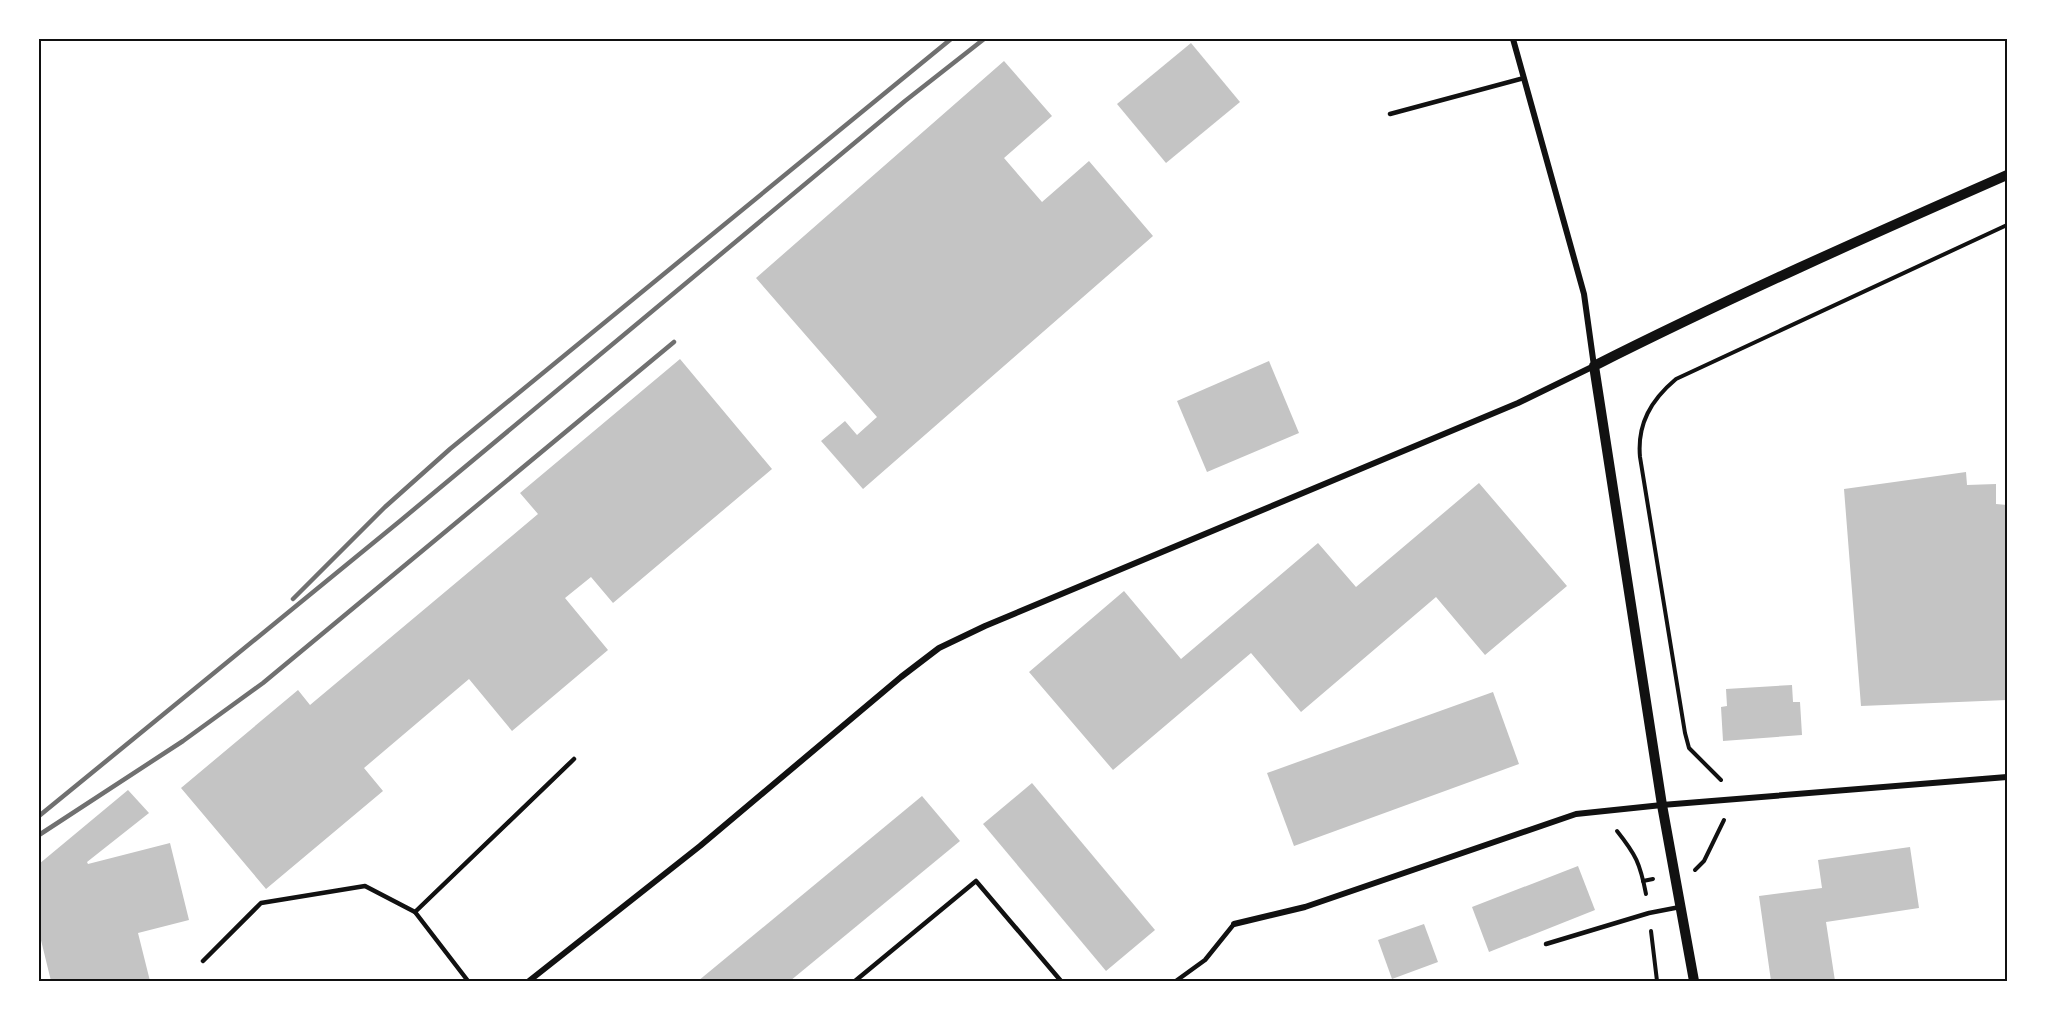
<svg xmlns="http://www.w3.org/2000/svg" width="2046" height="1020" viewBox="0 0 2046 1020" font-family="Lato,sans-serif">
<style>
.building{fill:#c4c4c4}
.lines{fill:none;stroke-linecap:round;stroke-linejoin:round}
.path{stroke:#111;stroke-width:4}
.service{stroke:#111;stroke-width:4.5}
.minor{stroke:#111;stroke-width:6}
.tertiary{stroke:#111;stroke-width:10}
.rail{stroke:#707070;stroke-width:4.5}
.neatline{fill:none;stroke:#111;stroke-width:2}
</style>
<rect width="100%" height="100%" fill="#fff"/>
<g class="building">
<polygon points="1191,43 1240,102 1166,163 1117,104"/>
<polygon points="1004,61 1052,116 1004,158 1042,202 1089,161 1153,236 863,489 821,441 845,421 857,435 877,417 756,278"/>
<polygon points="680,359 772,469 613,603 591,577 565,598 608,650 512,731 469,679 364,768 383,791 266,889 181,788 298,690 310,705 538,514 520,493"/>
<polygon points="1269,361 1299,433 1207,472 1177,401"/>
<polygon points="1966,472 1967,485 1996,484 1996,504 2007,505 2007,700 1861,706 1844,489"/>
<polygon points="1479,483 1567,586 1485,655 1436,597 1301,712 1251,653 1113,770 1029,672 1124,591 1181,659 1318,543 1356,587"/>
<polygon points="1792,685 1793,702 1800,702 1802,735 1723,741 1721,707 1727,706 1726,689"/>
<polygon points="1493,692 1519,764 1294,846 1267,773"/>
<polygon points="1032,783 1155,930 1106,971 983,824"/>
<polygon points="128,790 149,813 87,862 88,864 170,843 189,920 138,933 150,981 51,981 39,932 39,864"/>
<polygon points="922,796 960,841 790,981 698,981"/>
<polygon points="1910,847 1919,908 1826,922 1835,981 1771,981 1759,896 1822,888 1818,860"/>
<polygon points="1578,866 1595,910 1489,952 1472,907"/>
<polygon points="1424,924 1438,962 1392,979 1378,940"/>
</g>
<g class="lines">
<g class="path">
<path d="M1721,780L1689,748L1685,733L1640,457C1637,424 1651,400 1676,379L2007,225"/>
<path d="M1617,831C1636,855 1640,863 1646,894"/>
<polyline points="1695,870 1704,861 1724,820"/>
<polyline points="1643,881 1653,879"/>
<polyline points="1651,931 1657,981"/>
</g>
<g class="service">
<polyline points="1390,114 1524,78"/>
<polyline points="415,912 574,759"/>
<polyline points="1546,944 1649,913 1680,907"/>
<polyline points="203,961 261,903 365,886 415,912 468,981"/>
<polyline points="855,981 976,881 1061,981"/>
<polyline points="1176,981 1205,960 1234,924"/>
</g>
<g class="minor">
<polyline points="1234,924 1305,907 1576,814 1662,805 2007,777"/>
<polyline points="529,981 700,846 901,677 939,648 985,626 1518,403 1594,366 1584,294 1513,39"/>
</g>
<path class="tertiary" d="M1694,981L1662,805L1594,366C1729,298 1868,236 2007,175"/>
<g class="rail">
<polyline points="293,599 385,507 450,449 951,39"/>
<polyline points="39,816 400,521 905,101 984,39"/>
<polyline points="39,835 183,741 263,683 674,342"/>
</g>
</g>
<rect width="2046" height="1020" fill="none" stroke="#ffffff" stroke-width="81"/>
<rect x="40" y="40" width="1966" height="940" class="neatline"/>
</svg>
